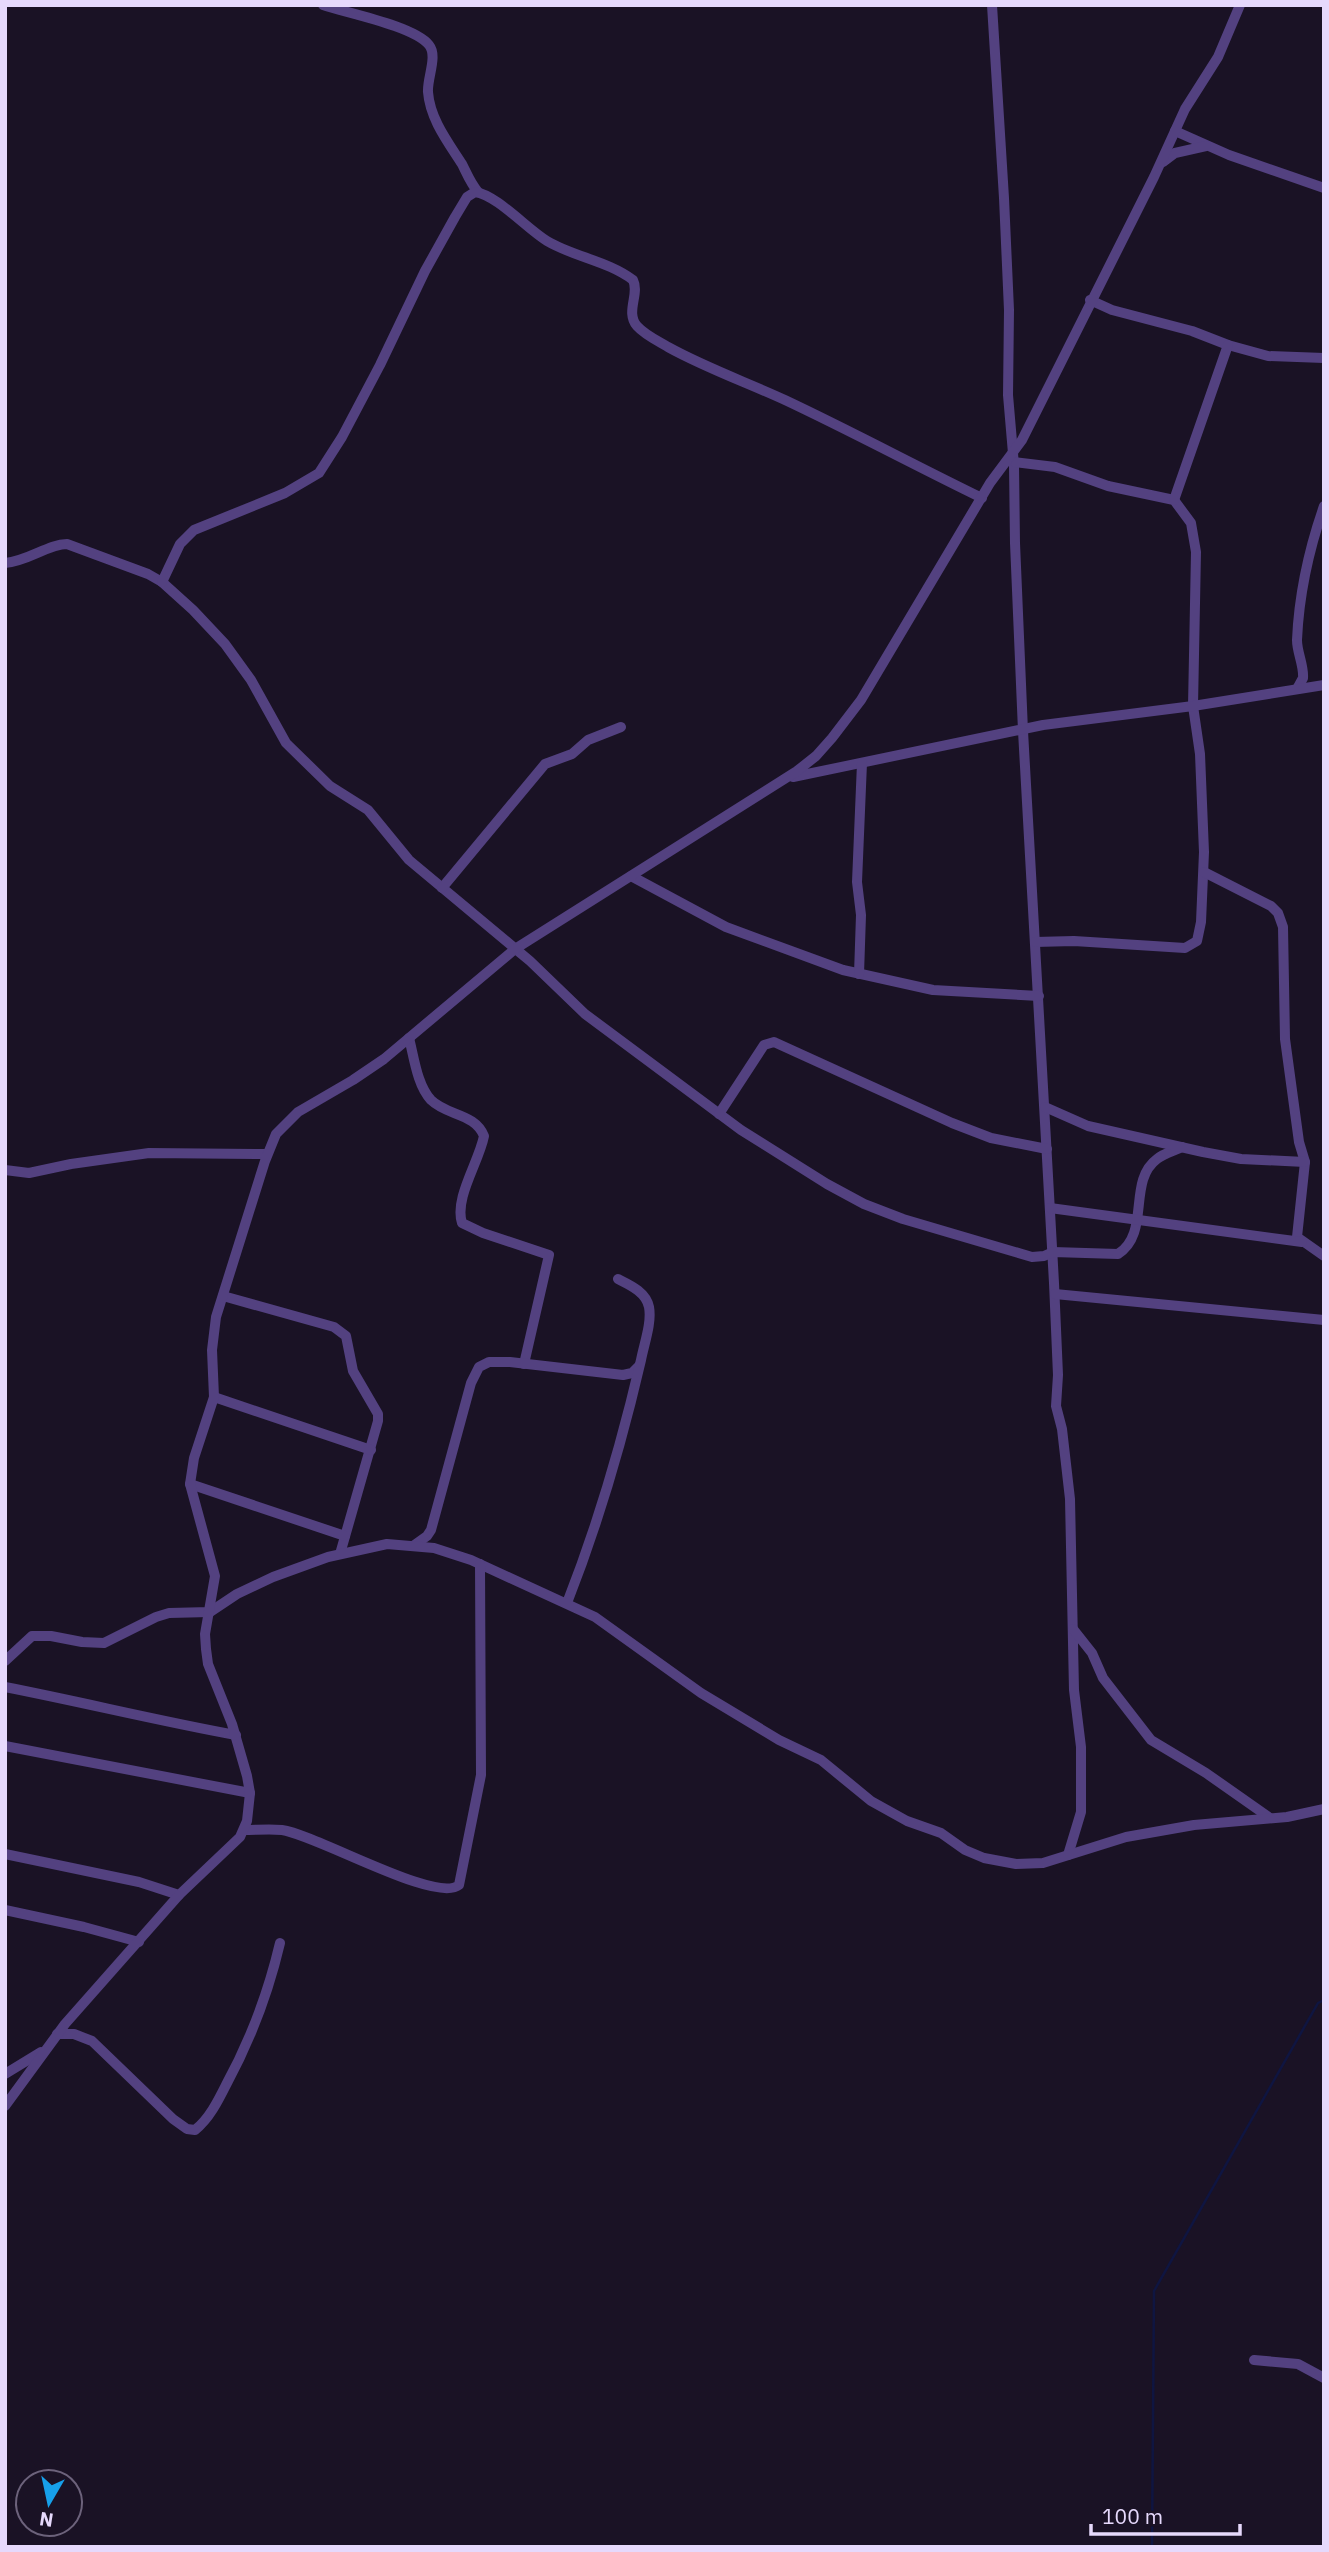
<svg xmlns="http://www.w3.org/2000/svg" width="1329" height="2552" viewBox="0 0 1329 2552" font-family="'IBM Plex Sans',sans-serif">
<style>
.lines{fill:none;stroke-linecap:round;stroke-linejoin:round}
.stream{stroke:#0f1541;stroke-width:2.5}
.minor{stroke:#534180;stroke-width:10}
</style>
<rect width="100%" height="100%" fill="#1a1225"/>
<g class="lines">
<polyline class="stream" points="1152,2547 1154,2291 1318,2003 1324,2000"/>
<g class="minor">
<path d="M323,5C347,13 414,26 429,45C438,56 427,78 428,92C430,119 448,142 462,164C467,174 471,184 478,192"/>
<polyline points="992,5 1004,198 1009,310 1008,395 1014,465 1015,543 1023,731 1054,1283 1058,1375 1056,1406 1062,1429 1070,1499 1074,1690 1081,1747 1081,1812 1068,1855"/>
<polyline points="1175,131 1229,155 1324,188"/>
<polyline points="1163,162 1175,153 1206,146"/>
<polyline points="1090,300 1112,310 1192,331 1228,345 1268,356 1324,358"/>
<polyline points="1014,462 1055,467 1108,486 1174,500 1191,523 1196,552 1193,706 1200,754 1204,852 1201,922 1197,941 1185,948 1074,941 1035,942"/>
<polyline points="1174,500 1228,345"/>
<path d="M5,563C29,561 48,544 67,544L148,574L162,582L193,610L225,644L251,680L286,743L330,786L368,810L409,860L530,961L585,1014L741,1130L827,1184L864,1204L903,1219L1032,1257L1044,1256L1053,1252L1118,1254C1151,1233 1127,1181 1157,1159C1164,1153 1174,1151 1182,1147"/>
<path d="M162,582L180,544L194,530L285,493L319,473L342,437L380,365L425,271L455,217L467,197L475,192C497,195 527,229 547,241C574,257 608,261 633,280C640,294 625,312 637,326C645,335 658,341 668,347C706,368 746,382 785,400C851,431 916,466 982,498"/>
<path d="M1297,689L1303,678C1304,665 1297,653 1297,640C1299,594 1309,549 1324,506"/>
<polyline points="793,777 1043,725 1193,706 1324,685"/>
<polyline points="1204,872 1271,906 1278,913 1283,927 1285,1039 1299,1142 1305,1162 1297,1237 1324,1256"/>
<polyline points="631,876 726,927 843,970 933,990 1039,996"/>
<polyline points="442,888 545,764 572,754 588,740 621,727"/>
<polyline points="859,974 861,915 857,882 862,763"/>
<path d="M409,1038C414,1057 417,1085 431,1100C447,1116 475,1113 484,1136C479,1162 454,1198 462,1223L483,1233L549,1255L524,1364"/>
<polyline points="1045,1107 1088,1126 1203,1152 1241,1159 1305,1162"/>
<polyline points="719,1114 764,1045 774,1042 952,1123 991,1138 1047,1149"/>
<polyline points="5,1170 29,1173 71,1164 149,1153 267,1154"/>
<polyline points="1050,1208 1302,1242"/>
<polyline points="1055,1294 1324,1320"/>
<polyline points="223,1296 334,1327 346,1336 353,1371 378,1414 378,1421 340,1554"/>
<polyline points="214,1397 371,1450"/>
<polyline points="190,1484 345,1536"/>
<polyline points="413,1546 427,1536 431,1530 471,1383 479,1367 489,1362 510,1362 623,1375 632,1373 639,1366"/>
<path d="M567,1603C598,1524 622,1442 641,1360C644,1344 652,1323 649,1307C646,1292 630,1285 618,1279"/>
<polyline points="1073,1629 1092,1653 1103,1678 1151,1740 1206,1773 1270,1818"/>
<polyline points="5,1661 32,1636 51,1636 82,1642 104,1643 156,1617 169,1613 210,1612 237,1594 273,1577 328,1557 387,1544 434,1548 471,1560 595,1617 701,1693 779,1740 821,1760 871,1801 907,1821 941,1833 965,1850 984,1858 1016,1864 1043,1863 1126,1837 1194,1825 1287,1817 1324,1809"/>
<path d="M5,1687C82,1702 159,1721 236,1735"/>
<polyline points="5,1746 250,1793"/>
<path d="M244,1830C256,1830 270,1829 282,1830C317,1835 436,1904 459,1885L481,1775L480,1564"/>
<polyline points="5,1854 139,1882 179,1895"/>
<polyline points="5,1910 84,1927 139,1942"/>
<path d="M57,2034H74L92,2041L173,2119L187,2129L195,2130C209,2119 218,2101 226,2085C251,2039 268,1994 280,1943"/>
<polyline points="5,2074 41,2052"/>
<polyline points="5,2106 65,2024 179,1895 240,1837 247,1821 250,1793 247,1776 232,1724 208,1664 206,1649 205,1634 215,1576 190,1484 194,1458 214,1397 212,1350 216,1317 265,1161 276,1134 298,1112 353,1080 384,1059 515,949 797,771 816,756 832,738 861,700 990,483 1022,440 1154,177 1185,109 1218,57 1240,5"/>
<polyline points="1254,2360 1298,2364 1324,2378"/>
</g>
</g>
<rect width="1329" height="2552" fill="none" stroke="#e6d9fc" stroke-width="14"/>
<g transform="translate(49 2503) rotate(189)"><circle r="33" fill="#1a1225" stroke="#6c627b" stroke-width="2"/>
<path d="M0-5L12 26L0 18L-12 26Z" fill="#17a0ea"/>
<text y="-10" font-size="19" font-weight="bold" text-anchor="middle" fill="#e6d9fc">N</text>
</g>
<path d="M1091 2524v10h149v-10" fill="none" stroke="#e6d9fc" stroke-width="3.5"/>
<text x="1102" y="2524" font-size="21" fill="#e6d9fc" stroke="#1a1225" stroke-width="5" paint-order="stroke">100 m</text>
</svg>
